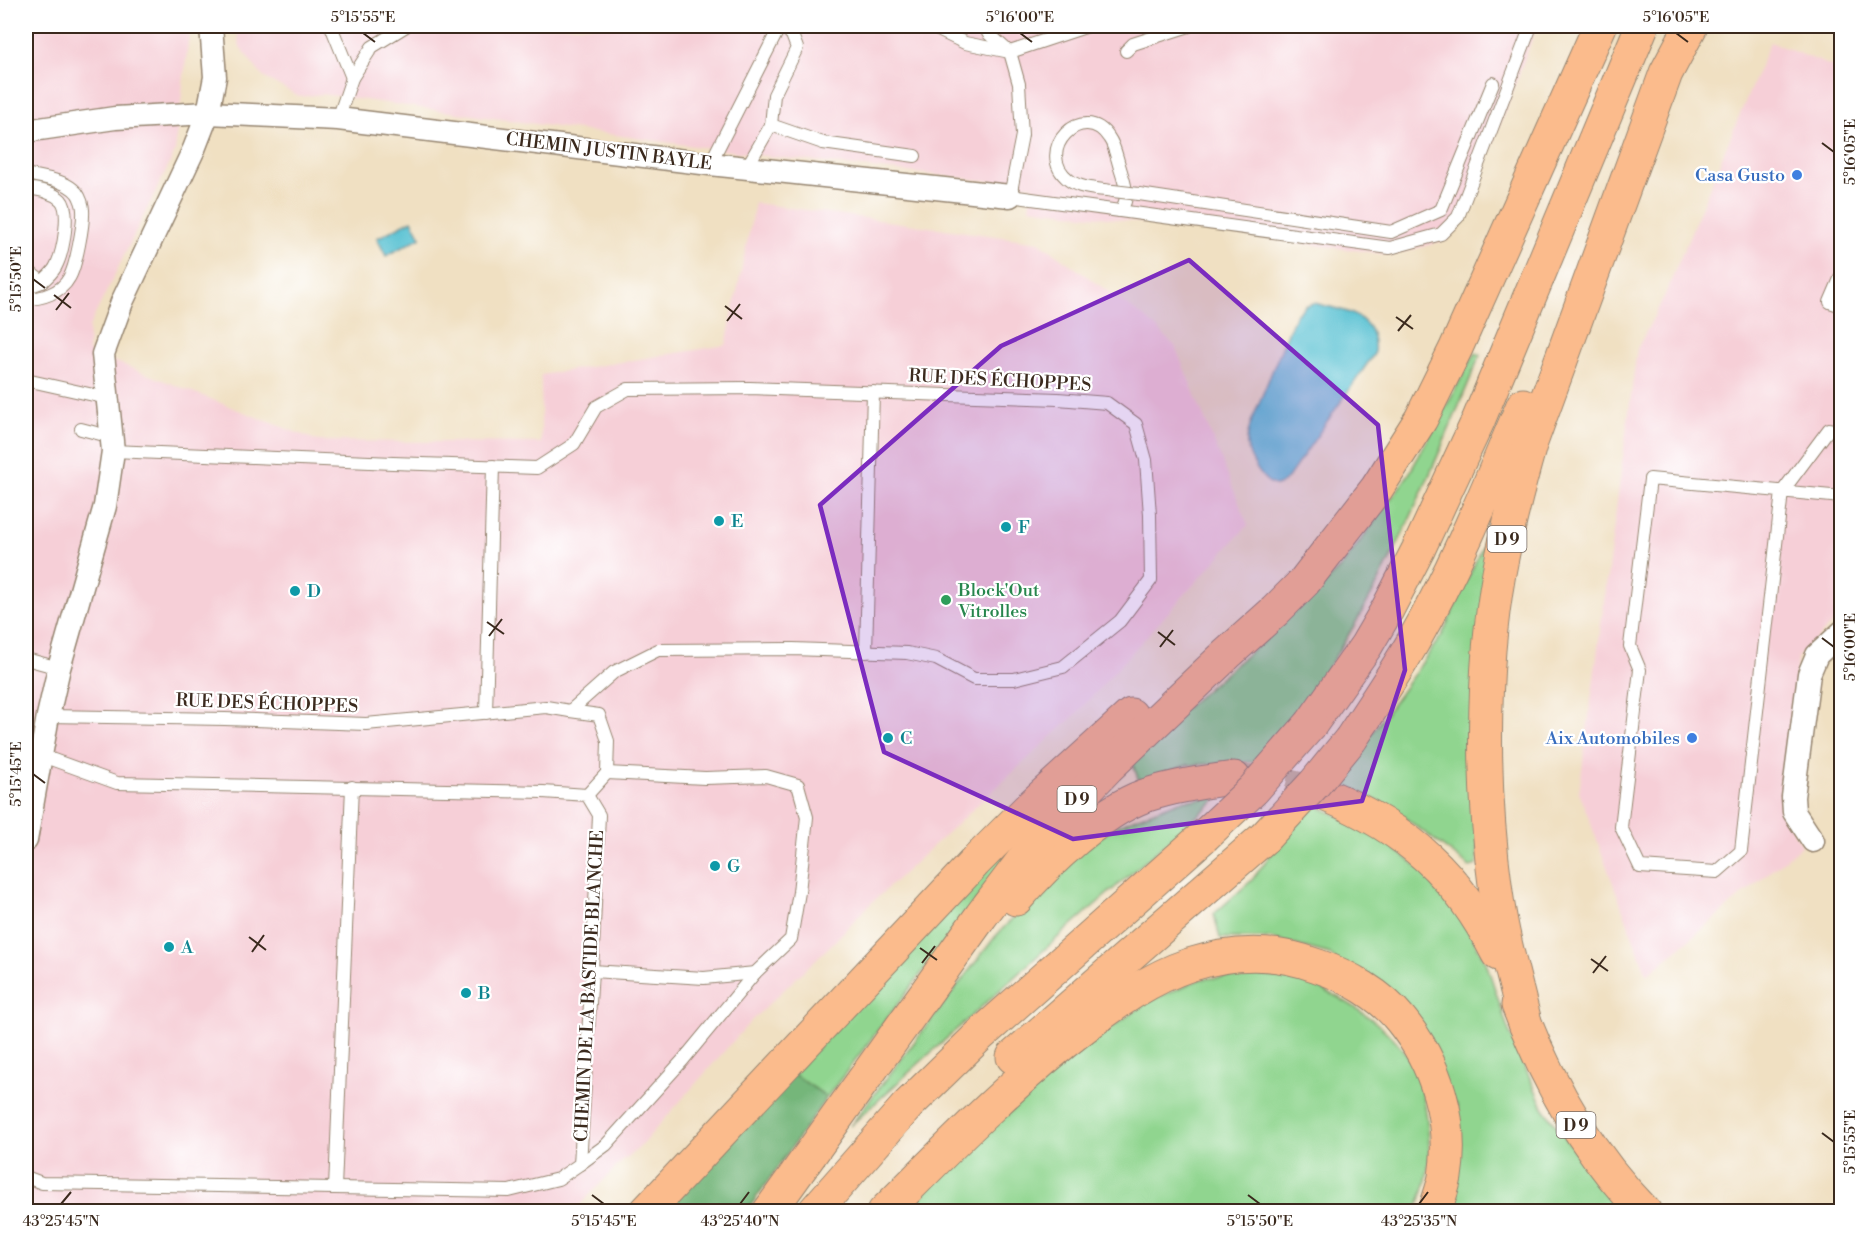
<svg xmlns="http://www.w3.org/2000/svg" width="1867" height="1237" viewBox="0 0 1867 1237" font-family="'Libre Bodoni',serif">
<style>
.built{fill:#f6cfd7}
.green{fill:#90d58f;stroke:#668056;stroke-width:1.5}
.forest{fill:#74b67a;stroke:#58704c;stroke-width:1.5}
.water{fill:#55c0d1;stroke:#487578;stroke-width:1.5}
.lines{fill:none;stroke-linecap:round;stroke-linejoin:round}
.highway-tunnel{stroke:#ccbca1;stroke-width:33;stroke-dasharray:33 16;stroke-linecap:butt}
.lane-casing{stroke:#968570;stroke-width:14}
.street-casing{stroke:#968570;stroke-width:25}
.highway-casing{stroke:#968570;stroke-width:35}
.lane{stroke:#fff;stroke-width:12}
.street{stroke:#fff;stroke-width:22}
.highway{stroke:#fbbb8c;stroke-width:33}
.lane-bridge-casing{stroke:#968570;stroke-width:14;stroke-linecap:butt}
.highway-bridge-casing{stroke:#968570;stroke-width:35;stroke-linecap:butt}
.lane-bridge{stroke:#fff;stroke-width:12}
.highway-bridge{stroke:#fbbb8c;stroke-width:33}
.marked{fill:#7b2cbf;fill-opacity:0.2;stroke:#7b2cbf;stroke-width:4.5;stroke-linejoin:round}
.ticks{fill:none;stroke:#3b2a1e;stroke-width:2}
.shop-dot{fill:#3f7fe0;stroke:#fff;stroke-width:2}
.culture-dot{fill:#0f9aa8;stroke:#fff;stroke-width:2}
.leisure-dot{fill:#2e9e5b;stroke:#fff;stroke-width:2}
.labels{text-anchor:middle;stroke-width:4.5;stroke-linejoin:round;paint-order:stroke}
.shield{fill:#fff;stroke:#766a62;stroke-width:1.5}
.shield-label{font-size:16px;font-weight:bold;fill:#3b2a1e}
.street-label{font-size:18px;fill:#3b2a1e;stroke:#fff}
.shop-label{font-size:18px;fill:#366cbe;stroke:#fff;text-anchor:end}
.culture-label{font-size:18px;fill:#0d838f;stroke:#fff;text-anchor:start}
.leisure-label{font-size:18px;fill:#27864d;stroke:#fff;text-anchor:start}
.neatline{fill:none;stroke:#3b2a1e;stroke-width:2}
.ticks-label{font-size:15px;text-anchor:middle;fill:#3b2a1e}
</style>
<rect width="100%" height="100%" fill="#fff"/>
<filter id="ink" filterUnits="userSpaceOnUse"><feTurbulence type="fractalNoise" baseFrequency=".0167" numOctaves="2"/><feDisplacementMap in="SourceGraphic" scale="12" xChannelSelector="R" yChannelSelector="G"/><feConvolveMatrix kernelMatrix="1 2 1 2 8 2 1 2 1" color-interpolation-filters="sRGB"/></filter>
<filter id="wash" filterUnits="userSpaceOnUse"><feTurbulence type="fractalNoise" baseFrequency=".008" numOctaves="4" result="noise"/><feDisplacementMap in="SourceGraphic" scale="24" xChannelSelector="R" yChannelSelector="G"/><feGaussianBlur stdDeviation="1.35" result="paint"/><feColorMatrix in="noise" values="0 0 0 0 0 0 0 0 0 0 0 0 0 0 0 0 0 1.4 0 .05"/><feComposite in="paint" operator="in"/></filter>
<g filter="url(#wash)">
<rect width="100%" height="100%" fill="#f0e0c2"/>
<g class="built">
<polygon points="26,26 190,26 175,152 89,327 88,351 318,441 541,443 541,375 726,345 755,203 1039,242 1148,320 1175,346 1248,525 1076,714 866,908 832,944 751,1021 638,1149 623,1160 575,1210 571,1212 26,1211"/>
<polygon points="236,26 1537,26 1464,220 1447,240 1393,255 1029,208 1032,186 765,156 322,94 300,97 263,77 240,47"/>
<polygon points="1770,42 1842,70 1841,615 1798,657 1780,809 1802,845 1647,975 1579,792 1637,349 1664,297"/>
</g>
<g class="green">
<path d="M1475,353L1480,355C1432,471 1385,589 1311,692C1293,716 1275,741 1254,762L1187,765L1139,781L1130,756L1272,633L1342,566L1409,474Z"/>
<polygon points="1484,543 1493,547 1477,865 1470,867 1392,808 1336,780 1359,751 1442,635"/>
<polygon points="1219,797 1065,931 850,1126 995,937 1058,870 1113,827 1180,801"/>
<polygon points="1052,798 1001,869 827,1097 793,1074"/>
<polygon points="1315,805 1374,833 1424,872 1462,919 1486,962 1508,1029 1543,1107 1588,1170 1623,1211 1450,1211 1458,1106 1330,954 1270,938 1220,938 1214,914 1252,880 1282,839"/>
<path d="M1253,975C1270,977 1291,977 1307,983C1347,998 1395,1030 1415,1069C1423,1084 1426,1111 1428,1127C1431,1158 1429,1183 1415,1211L903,1212L1062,1063L1149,1001L1201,979Z"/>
</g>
<polygon class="forest" points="793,1074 827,1097 747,1211 660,1212"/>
<g class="water">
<polygon points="412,220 421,237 386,256 377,238"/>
<path d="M1314,303C1345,311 1378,314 1374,354L1287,479C1286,480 1280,484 1279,485C1264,488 1249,457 1247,445C1246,439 1249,431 1250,425L1295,316L1305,306Z"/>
</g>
</g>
<g filter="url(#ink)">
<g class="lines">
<polyline class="highway-tunnel" points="1237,779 1285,785 1326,795"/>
<g class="lane-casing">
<g id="lane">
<polyline points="331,26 352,78"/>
<polyline points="930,26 965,43 1010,52"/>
<polyline points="986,26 988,33 1009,52"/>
<polyline points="1088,26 1010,52 1019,84 1022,135 1010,196 1390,248 1441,234 1458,217 1531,26"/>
<polyline points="1126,51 1133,44 1189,26"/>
<polyline points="338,119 352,78 372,47 406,26"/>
<polyline points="771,125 774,95 797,48 792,35 783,26"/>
<polyline points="710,164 780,26"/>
<polyline points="747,167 771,125 823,143 915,156"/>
<path d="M26,174C42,178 65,179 77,193C80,197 83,205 83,210C84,223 76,267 69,278C61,293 41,299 26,299"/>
<path d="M26,188C38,190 51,191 61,200C71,211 63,251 57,264C54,272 48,276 42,282L26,269"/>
<path d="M1113,191C1100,189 1080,189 1069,180C1032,151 1084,99 1109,138C1115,146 1117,159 1120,168C1125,185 1131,197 1120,211"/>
<polyline points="1139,194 1391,232 1441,210 1493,83"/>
<polyline points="1842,274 1830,302 1842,306"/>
<polyline points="26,288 42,282"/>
<polyline points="26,380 107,398"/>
<polyline points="81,429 112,437"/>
<polyline points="1842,432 1829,429 1782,492 1741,851 1717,872 1640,867 1621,827 1640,670 1630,646 1650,479 1842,497"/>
<polyline points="866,652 873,392"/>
<polyline points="26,659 59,668"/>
<polyline points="570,711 599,715 608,741 607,773 587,795"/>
<polyline points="486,713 493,466"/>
<polyline points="48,716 225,719 366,724 546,707 570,711 614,672 658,650 793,649 907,653 936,659 974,679 1014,679 1063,667 1120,621 1151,580 1150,515 1146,460 1136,424 1107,403 1058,399 750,388 628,389 596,407 574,444 537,468 393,463 113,451"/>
<polyline points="26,750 117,783 543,792 587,795 599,815 592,971 580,1164 558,1179 509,1191 42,1183 26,1177"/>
<polyline points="592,971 704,978 755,973 791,939 799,892 807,817 798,785 766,776 705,778 607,773"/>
<polyline points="580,1164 606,1145 683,1060 755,973"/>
<polyline points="335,1188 352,787"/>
</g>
</g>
<g class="street-casing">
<g id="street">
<polyline points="26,131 115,118 208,113 338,119 710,164 1010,196"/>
<polyline points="26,840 48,716 59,668 105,506 113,451 103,354 122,302 194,149 208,113 215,77 211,26"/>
<polyline points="1813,841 1794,812 1793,797 1809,674 1817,655 1842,632"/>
</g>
</g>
<g class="highway-casing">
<g id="highway">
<polyline points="1311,724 1366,646 1387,610 1418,550 1478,421 1642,26"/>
<path d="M1351,739C1372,707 1394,675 1413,642C1456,567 1489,485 1523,405"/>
<path d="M1326,795C1409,830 1457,874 1498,954"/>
<path d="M1016,899C1047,863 1100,812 1144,796C1173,786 1204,782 1234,778"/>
<path d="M1518,1005C1547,1082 1587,1153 1645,1212"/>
<path d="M1526,1026C1515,982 1502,937 1496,892C1482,792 1481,673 1499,573C1507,530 1518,487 1530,445L1666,73L1691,26"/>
<polyline points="1013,1057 1265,837"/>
<polyline points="646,1212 975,862 1030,807 1131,715"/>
<polyline points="769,1212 981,916 1039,839 1108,767 1227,654 1275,611 1304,582 1377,488 1421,419 1456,348 1600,26"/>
<polyline points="814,1212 908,1105 979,1036 1203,837"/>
<path d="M884,1212C949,1147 1012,1082 1084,1027C1117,1002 1150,978 1189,965C1232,951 1276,950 1318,966C1348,976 1381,995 1401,1020C1436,1063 1454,1121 1445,1177C1443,1188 1438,1200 1435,1212"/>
</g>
</g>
<use href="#lane" class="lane"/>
<use href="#street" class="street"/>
<use href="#highway" class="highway"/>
<g class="lane-bridge-casing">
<polyline id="lane-bridge" points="1113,191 1139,194"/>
</g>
<g class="highway-bridge-casing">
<g id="highway-bridge">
<polyline points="1203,837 1253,790 1311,724"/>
<polyline points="1265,837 1315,783 1351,739"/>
</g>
</g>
<use href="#lane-bridge" class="lane-bridge"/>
<use href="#highway-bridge" class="highway-bridge"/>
</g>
</g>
<path class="marked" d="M1189,260L1378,425L1405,670L1362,801L1073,839L884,752L820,505L1001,346Z"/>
<path class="ticks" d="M363,33L375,42M1020,33L1032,42M1676,33L1688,42M1822,143L1834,152M33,279L45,288M54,295L71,308M725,306L742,319M56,310L69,293M1396,317L1413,329M727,321L740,304M1398,331L1411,315M487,622L504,634M1158,632L1175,645M489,636L502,619M1822,638L1834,647M1160,647L1173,630M33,774L45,783M249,937L266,950M920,948L937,960M252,952L264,935M1591,959L1608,971M922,963L935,946M1593,973L1606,956M1822,1133L1834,1142M592,1195L604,1204M1248,1195L1260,1204M61,1204L71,1192M740,1204L749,1192M1419,1204L1428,1192"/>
<g class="shop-dot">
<circle cx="1797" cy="175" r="6"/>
<circle cx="1692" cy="738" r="6"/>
</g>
<g class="culture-dot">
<circle cx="719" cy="521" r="6"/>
<circle cx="1006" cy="527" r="6"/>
<circle cx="295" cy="591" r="6"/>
<circle cx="888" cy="738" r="6"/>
<circle cx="715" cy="866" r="6"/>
<circle cx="169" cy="947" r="6"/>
<circle cx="466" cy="993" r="6"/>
</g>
<circle class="leisure-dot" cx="946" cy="600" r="6"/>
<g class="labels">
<g class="shield">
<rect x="1487.5" y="526" width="39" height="26" rx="4.5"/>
<rect x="1057.5" y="786" width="39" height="26" rx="4.5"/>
<rect x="1556.5" y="1112" width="39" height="26" rx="4.5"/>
</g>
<g class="shield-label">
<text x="1507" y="545">D 9</text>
<text x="1077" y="805">D 9</text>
<text x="1576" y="1131">D 9</text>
</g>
<g class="street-label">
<text transform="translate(609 151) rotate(7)" y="6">CHEMIN JUSTIN BAYLE</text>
<text transform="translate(1000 380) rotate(3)" y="6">RUE DES ÉCHOPPES</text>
<text transform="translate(267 703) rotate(2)" y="6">RUE DES ÉCHOPPES</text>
<text transform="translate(589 986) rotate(-87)" y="6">CHEMIN DE LA BASTIDE BLANCHE</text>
</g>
<g class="shop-label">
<text x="1785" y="181">Casa Gusto</text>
<text x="1680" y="744">Aix Automobiles</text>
</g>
<g class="culture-label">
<text x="731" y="527">E</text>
<text x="1018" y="533">F</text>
<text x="307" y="597">D</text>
<text x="900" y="744">C</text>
<text x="727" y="872">G</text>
<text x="181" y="953">A</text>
<text x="478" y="999">B</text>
</g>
<g class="leisure-label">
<text x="958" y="596">Block'Out<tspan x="958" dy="21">Vitrolles</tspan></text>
</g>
</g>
<rect width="1867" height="1237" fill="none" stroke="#fff" stroke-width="66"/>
<rect x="33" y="33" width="1801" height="1171" class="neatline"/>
<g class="ticks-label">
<text x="363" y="22">5°15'55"E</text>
<text x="1020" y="22">5°16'00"E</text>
<text x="1676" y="22">5°16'05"E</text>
<text transform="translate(1850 152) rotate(-90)" y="5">5°16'05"E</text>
<text transform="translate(16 279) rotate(-90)" y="5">5°15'50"E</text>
<text transform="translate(1850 647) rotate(-90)" y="5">5°16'00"E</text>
<text transform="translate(16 774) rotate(-90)" y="5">5°15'45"E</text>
<text transform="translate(1850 1142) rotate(-90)" y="5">5°15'55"E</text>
<text x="61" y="1226">43°25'45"N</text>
<text x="604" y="1226">5°15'45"E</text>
<text x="740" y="1226">43°25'40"N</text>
<text x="1260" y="1226">5°15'50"E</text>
<text x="1419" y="1226">43°25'35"N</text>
</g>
</svg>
